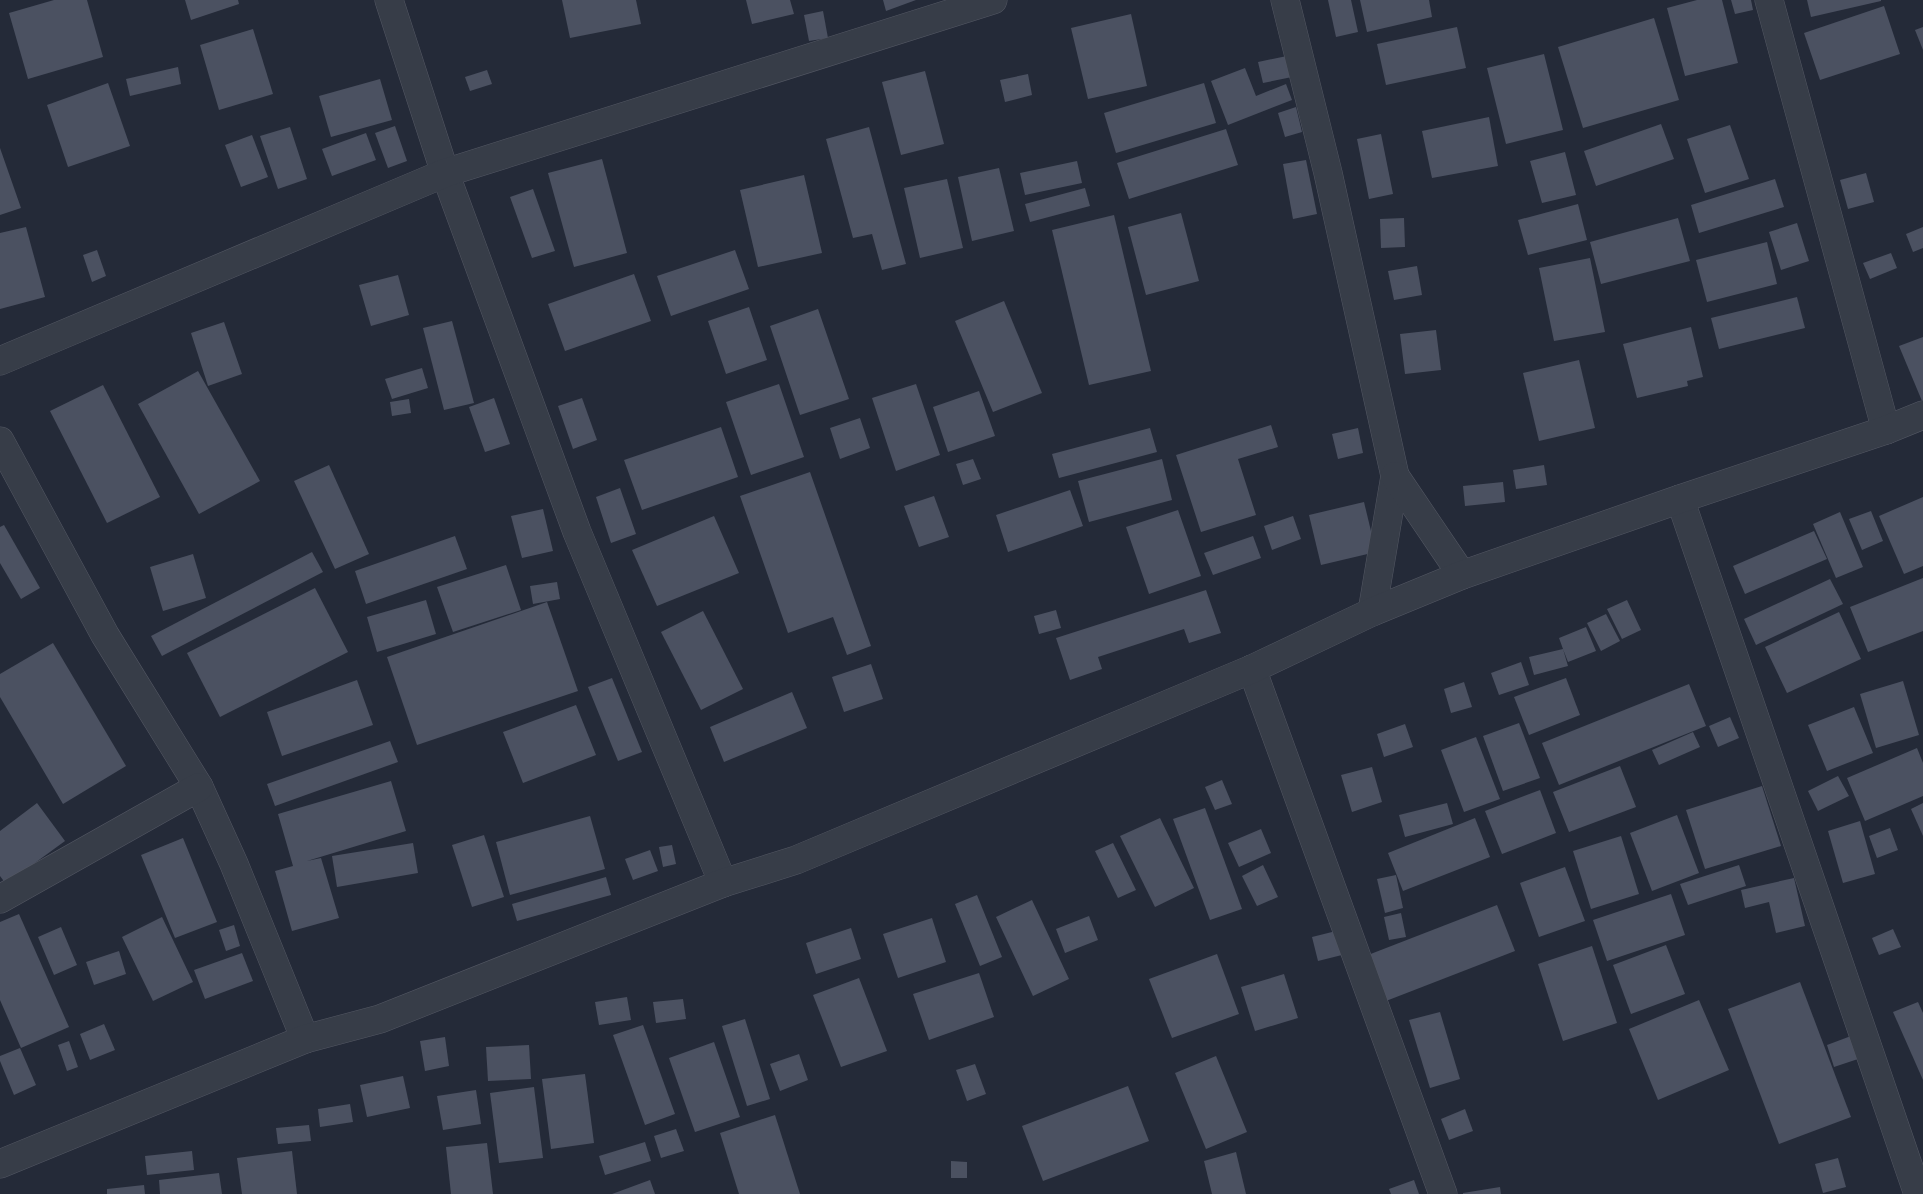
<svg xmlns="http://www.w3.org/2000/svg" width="1923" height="1194" viewBox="0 0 1923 1194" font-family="Mulish,sans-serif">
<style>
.building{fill:#4b5161}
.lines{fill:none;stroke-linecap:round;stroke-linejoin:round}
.minor-casing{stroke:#535763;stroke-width:29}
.minor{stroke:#373d48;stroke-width:28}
</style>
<rect width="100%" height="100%" fill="#242a38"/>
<g class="building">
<polygon points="54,0 87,0 103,57 28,79 9,13"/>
<polygon points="185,0 238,0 239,4 191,20"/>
<polygon points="562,0 636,0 641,24 570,38"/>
<polygon points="746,0 790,0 794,14 752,24"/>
<polygon points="883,0 916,0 886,11"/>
<polygon points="1328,0 1351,0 1358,32 1336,37"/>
<polygon points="1360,0 1429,0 1432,17 1367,32"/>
<polygon points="1697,0 1722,0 1738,63 1685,76 1667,8"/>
<polygon points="1731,0 1751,0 1753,10 1735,14"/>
<polygon points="1807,0 1881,0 1881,1 1811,17"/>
<polygon points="1884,6 1900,54 1820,80 1804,33"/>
<polygon points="823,11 828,38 809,41 804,15"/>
<polygon points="1131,14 1147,86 1088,99 1071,28"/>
<polygon points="1654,18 1679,100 1583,128 1558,47"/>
<polygon points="1457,27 1466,68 1386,85 1377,44"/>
<polygon points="1923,27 1923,50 1915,30"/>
<polygon points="253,29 273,94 219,110 200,45"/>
<polygon points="1544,54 1563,130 1506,144 1487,68"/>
<polygon points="1287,56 1292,77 1263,83 1258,62"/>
<polygon points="178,67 181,84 130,96 126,79"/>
<polygon points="1245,68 1256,96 1286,84 1292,100 1228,125 1211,81"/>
<polygon points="487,70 492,84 470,91 465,77"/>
<polygon points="925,71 944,144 901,155 882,82"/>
<polygon points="1028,74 1032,95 1005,102 1000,80"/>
<polygon points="380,79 392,120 331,137 319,96"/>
<polygon points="108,83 130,146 68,167 47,105"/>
<polygon points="1204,83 1216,123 1116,153 1104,113"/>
<polygon points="1296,107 1302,132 1285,137 1278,113"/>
<polygon points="1489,117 1498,166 1432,178 1422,131"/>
<polygon points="1661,124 1674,159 1596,186 1584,151"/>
<polygon points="1730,125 1749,179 1705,193 1687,139"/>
<polygon points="395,126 407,161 388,168 375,133"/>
<polygon points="290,127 307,179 278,189 260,136"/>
<polygon points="869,127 906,264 882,270 872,234 853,238 826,139"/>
<polygon points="1226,129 1238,165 1129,199 1117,163"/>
<polygon points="366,133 376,160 332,176 322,149"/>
<polygon points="1381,134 1393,194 1369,199 1357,139"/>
<polygon points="252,135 268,177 241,187 225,145"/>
<polygon points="0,148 21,208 0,215"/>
<polygon points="1565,152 1576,195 1542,203 1530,161"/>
<polygon points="602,159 627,253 574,267 548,173"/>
<polygon points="1306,160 1317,214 1293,219 1283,164"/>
<polygon points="1077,161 1082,183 1025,195 1020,173"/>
<polygon points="999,168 1014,231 972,241 958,177"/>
<polygon points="1866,173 1874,202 1848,209 1840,180"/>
<polygon points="804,175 822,253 758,267 740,190"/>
<polygon points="947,179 963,248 920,258 904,188"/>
<polygon points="1775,179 1784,207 1699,233 1691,205"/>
<polygon points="1085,188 1090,206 1030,222 1025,204"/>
<polygon points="533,189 555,251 532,258 510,197"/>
<polygon points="1578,204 1587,240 1528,255 1518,220"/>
<polygon points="1181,213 1199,281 1146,295 1128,227"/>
<polygon points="1114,215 1151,371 1089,385 1052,230"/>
<polygon points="1404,218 1405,247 1381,248 1380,219"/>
<polygon points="1678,218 1690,261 1601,284 1590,242"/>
<polygon points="1797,223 1809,261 1781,270 1769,232"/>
<polygon points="26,227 45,297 0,309 0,233"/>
<polygon points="1923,227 1923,248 1913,252 1906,234"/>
<polygon points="1767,242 1777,284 1707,302 1696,260"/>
<polygon points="97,250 106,276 92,282 83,255"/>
<polygon points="735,250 749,289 671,316 657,276"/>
<polygon points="1891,253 1897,268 1870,279 1863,263"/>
<polygon points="1590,258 1605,332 1554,341 1539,268"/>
<polygon points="1417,266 1422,295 1394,300 1388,271"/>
<polygon points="634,274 651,321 565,351 548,304"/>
<polygon points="398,275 409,315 371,326 359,285"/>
<polygon points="1797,297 1805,328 1719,349 1711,318"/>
<polygon points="1004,301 1042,393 993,412 955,321"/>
<polygon points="749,307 767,360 726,374 708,321"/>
<polygon points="818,309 849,399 800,415 770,326"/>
<polygon points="452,321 474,403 444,410 423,328"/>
<polygon points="224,322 242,374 208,386 191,333"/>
<polygon points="1691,327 1703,377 1687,381 1688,386 1637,398 1623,344"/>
<polygon points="1436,330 1441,370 1405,374 1400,334"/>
<polygon points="1923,337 1923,400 1922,401 1899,346"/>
<polygon points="1579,360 1595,428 1539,441 1523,373"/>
<polygon points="422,368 428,388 392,399 385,379"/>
<polygon points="198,371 260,481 199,514 138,404"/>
<polygon points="779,384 804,457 751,475 726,402"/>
<polygon points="916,384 940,455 896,471 872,398"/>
<polygon points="103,385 160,497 107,523 50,411"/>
<polygon points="979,391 995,436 948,452 933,407"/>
<polygon points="494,398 510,444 485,452 469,407"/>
<polygon points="582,398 597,440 573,449 558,406"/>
<polygon points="409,399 411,413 392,416 390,402"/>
<polygon points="860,418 870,448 840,459 830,428"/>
<polygon points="1271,425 1278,447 1238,459 1256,515 1201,532 1176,455"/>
<polygon points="721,427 738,477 642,510 624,460"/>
<polygon points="1150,428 1157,452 1059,478 1052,454"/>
<polygon points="1358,428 1363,453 1338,459 1332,434"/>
<polygon points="973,459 981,479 963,485 956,464"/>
<polygon points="1162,459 1172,500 1089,522 1078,481"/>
<polygon points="329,465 369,554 335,569 294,481"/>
<polygon points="1544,465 1547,485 1516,489 1513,470"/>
<polygon points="810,472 871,646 847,655 833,617 788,633 740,496"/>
<polygon points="1503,482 1505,502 1465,506 1463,486"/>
<polygon points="620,488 636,534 611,543 596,497"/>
<polygon points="1070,490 1083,526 1008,552 996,515"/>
<polygon points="934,496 949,537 919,547 904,506"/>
<polygon points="1923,497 1923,566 1904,574 1879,516"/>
<polygon points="1364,502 1376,552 1321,565 1309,515"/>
<polygon points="543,509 553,551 522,558 511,516"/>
<polygon points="1178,510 1201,576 1149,594 1126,527"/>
<polygon points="1871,511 1883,541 1862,550 1849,519"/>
<polygon points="1840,512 1863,567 1836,578 1813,524"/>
<polygon points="714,516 739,573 657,606 632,550"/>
<polygon points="1293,516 1301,539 1272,550 1264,526"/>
<polygon points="4,525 40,588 21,599 0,563 0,527"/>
<polygon points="1814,531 1827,559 1745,594 1733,566"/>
<polygon points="455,536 467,569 366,604 355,571"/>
<polygon points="1253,536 1261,558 1213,575 1204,553"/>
<polygon points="312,552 323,572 162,656 151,636"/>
<polygon points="193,554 206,598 163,611 150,567"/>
<polygon points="506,565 521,610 453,632 437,587"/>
<polygon points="1923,578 1923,631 1868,652 1850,607"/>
<polygon points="1830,579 1843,604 1756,645 1744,619"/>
<polygon points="557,582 560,599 533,604 530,586"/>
<polygon points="315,588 348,652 220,717 187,653"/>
<polygon points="1206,590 1221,633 1189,643 1184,629 1098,657 1102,669 1070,680 1056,638"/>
<polygon points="426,600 436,634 377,652 367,617"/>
<polygon points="1627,600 1641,630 1622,639 1607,609"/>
<polygon points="547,602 578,691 417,745 387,657"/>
<polygon points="1056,610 1061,628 1039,634 1034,616"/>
<polygon points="703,611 743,689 701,710 661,632"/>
<polygon points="1839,612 1861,659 1787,693 1765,647"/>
<polygon points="1606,614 1620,641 1601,651 1587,623"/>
<polygon points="1586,627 1596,651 1568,662 1563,649 1568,666 1534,675 1529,657 1563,649 1559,638"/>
<polygon points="53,643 126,766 63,804 0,697 0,674"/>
<polygon points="1521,662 1529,685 1499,695 1491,673"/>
<polygon points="871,664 883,699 844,712 832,677"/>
<polygon points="612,678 642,752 618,761 588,687"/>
<polygon points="1566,678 1580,715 1529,735 1514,697"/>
<polygon points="357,680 373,725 282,756 267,712"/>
<polygon points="1903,681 1919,735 1876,748 1860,694"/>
<polygon points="1464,682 1472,707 1451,713 1444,689"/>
<polygon points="1689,684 1706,726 1559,785 1542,743"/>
<polygon points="792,692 807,728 724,762 710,727"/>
<polygon points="576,705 596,755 523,783 503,732"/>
<polygon points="1854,707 1873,753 1827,771 1808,725"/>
<polygon points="1730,717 1739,738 1718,747 1709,726"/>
<polygon points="1519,723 1540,778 1503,791 1483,736"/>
<polygon points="1405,724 1413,747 1384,757 1377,734"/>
<polygon points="1693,732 1700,747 1659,765 1652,750"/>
<polygon points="1476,737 1500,799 1464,812 1441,750"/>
<polygon points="390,741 398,762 275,806 267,784"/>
<polygon points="1917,748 1923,763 1923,796 1865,821 1847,778"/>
<polygon points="1620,766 1636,807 1569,832 1553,792"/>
<polygon points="1372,767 1382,802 1352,812 1341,775"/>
<polygon points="1838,776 1849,796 1818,811 1808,791"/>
<polygon points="1222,780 1232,804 1215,810 1205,787"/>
<polygon points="391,781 406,831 307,861 321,858 339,918 292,931 275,871 293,866 278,814"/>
<polygon points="1762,786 1781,846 1705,869 1686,810"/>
<polygon points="1540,790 1556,833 1502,854 1485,811"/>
<polygon points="37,803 65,841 6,884 0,876 0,831"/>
<polygon points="1447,803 1453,824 1405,837 1399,815"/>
<polygon points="1923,803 1923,836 1911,809"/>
<polygon points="1205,808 1242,909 1210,920 1173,819"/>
<polygon points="1677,815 1699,873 1652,891 1630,833"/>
<polygon points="590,816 605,869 510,895 496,842"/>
<polygon points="1160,818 1194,888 1155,907 1120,836"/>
<polygon points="1475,818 1490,857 1403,891 1388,853"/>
<polygon points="1860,821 1875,874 1843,883 1828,831"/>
<polygon points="1890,828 1898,850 1877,858 1869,836"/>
<polygon points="1261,829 1271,853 1239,867 1228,843"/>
<polygon points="484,835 504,897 472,907 452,845"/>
<polygon points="1621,836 1639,894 1591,909 1573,851"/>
<polygon points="183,838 217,922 175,938 141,855"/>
<polygon points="413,843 418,873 337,887 332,856"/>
<polygon points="1113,843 1136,890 1118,898 1095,851"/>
<polygon points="672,845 676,864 663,867 659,847"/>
<polygon points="650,850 658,871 633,880 625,859"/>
<polygon points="1263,865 1278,897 1257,906 1242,876"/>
<polygon points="1739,865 1746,886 1688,905 1680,884"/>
<polygon points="1565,867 1585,921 1539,937 1520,883"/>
<polygon points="1396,875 1403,908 1385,913 1377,879"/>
<polygon points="606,877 611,895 517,921 512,904"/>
<polygon points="1794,878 1805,926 1776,933 1769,902 1745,908 1741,890"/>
<polygon points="1671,894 1685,935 1607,961 1593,920"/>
<polygon points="977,895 1002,957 980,966 955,904"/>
<polygon points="1032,900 1069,979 1033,996 996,917"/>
<polygon points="1497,905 1515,951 1386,1001 1368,955"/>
<polygon points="1401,913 1406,937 1389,940 1384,917"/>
<polygon points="19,914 69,1027 21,1048 0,1000 0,922"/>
<polygon points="1089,916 1098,940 1065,953 1056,929"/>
<polygon points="162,917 193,982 153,1001 122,937"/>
<polygon points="932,918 946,962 898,978 883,934"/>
<polygon points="234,925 240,946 226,951 219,930"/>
<polygon points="61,927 77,965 54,975 38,937"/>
<polygon points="851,928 861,959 816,974 806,943"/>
<polygon points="1893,929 1901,947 1879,955 1872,938"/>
<polygon points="1340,930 1346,954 1318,961 1312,937"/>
<polygon points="1666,945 1685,994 1631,1014 1613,965"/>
<polygon points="1592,946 1617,1023 1563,1041 1538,964"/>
<polygon points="119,951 126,974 94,985 86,962"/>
<polygon points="242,953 253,981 205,999 194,970"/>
<polygon points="1217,954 1239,1014 1172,1038 1149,979"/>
<polygon points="979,973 994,1017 929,1040 913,994"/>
<polygon points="1284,974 1298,1018 1255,1031 1241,987"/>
<polygon points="859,978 887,1051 841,1067 813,995"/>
<polygon points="1800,982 1851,1117 1779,1144 1728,1009"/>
<polygon points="627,997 631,1020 599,1025 595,1002"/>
<polygon points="683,999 686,1019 656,1023 653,1002"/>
<polygon points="1699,1000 1729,1070 1658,1100 1629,1029"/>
<polygon points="1918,1002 1923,1013 1923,1080 1893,1012"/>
<polygon points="1440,1012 1460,1079 1430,1088 1409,1020"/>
<polygon points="745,1019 770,1099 747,1106 722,1026"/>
<polygon points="104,1024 115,1050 90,1060 80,1034"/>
<polygon points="643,1025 675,1114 645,1125 613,1035"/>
<polygon points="1851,1036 1858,1059 1834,1067 1827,1045"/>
<polygon points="445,1037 449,1066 425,1071 420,1041"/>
<polygon points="69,1041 78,1067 67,1071 58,1045"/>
<polygon points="714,1042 740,1117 695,1132 669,1058"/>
<polygon points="529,1045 531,1079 488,1081 486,1047"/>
<polygon points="20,1048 36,1085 14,1095 0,1061 0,1056"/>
<polygon points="799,1054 808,1080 780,1091 770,1064"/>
<polygon points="1216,1056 1247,1132 1206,1149 1175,1073"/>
<polygon points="975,1064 986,1094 967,1101 956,1070"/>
<polygon points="585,1074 594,1143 551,1149 542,1079"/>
<polygon points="403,1076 410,1108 367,1117 360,1085"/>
<polygon points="1128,1086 1149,1141 1043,1181 1022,1126"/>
<polygon points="534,1087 543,1158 499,1163 490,1093"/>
<polygon points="476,1090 481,1124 443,1130 437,1096"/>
<polygon points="350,1104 353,1122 320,1127 318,1109"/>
<polygon points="1465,1109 1473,1131 1449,1140 1441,1119"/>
<polygon points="775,1115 800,1194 739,1194 720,1133"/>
<polygon points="309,1125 311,1141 278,1144 276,1128"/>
<polygon points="676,1129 684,1151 661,1158 654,1136"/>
<polygon points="645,1142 651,1161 605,1175 599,1156"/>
<polygon points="487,1143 493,1194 451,1194 446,1147"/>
<polygon points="192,1151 194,1170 147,1175 145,1156"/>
<polygon points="292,1151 297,1194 242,1194 237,1158"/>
<polygon points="1236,1152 1246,1194 1212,1194 1204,1161"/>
<polygon points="1838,1158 1846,1187 1823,1193 1815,1164"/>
<polygon points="951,1161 967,1162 967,1178 951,1178"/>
<polygon points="219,1173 222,1194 160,1194 159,1180"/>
<polygon points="650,1180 655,1194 612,1194"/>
<polygon points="1414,1180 1419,1194 1391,1194 1389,1189"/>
<polygon points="144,1185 145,1194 107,1194 107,1189"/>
<polygon points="1500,1187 1501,1194 1463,1194 1463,1193"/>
</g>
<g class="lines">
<g class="minor-casing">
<g id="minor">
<polyline points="389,0 445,173 577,532 723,883"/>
<polyline points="1285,0 1328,173 1395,476 1372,612"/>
<polyline points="1769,0 1886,430"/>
<polyline points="0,361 445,173 993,0"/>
<polyline points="0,441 105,635 199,787 234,864 305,1039"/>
<polyline points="1395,476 1462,575"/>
<polyline points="1680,499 1918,1194"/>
<polyline points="1252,669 1443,1194"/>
<polyline points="0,899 199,787"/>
<polyline points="0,1164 305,1039 380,1019 723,883 796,860 1252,669 1372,612 1462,575 1680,499 1886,430 1923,415"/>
</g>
</g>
<use href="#minor" class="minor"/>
</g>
</svg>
